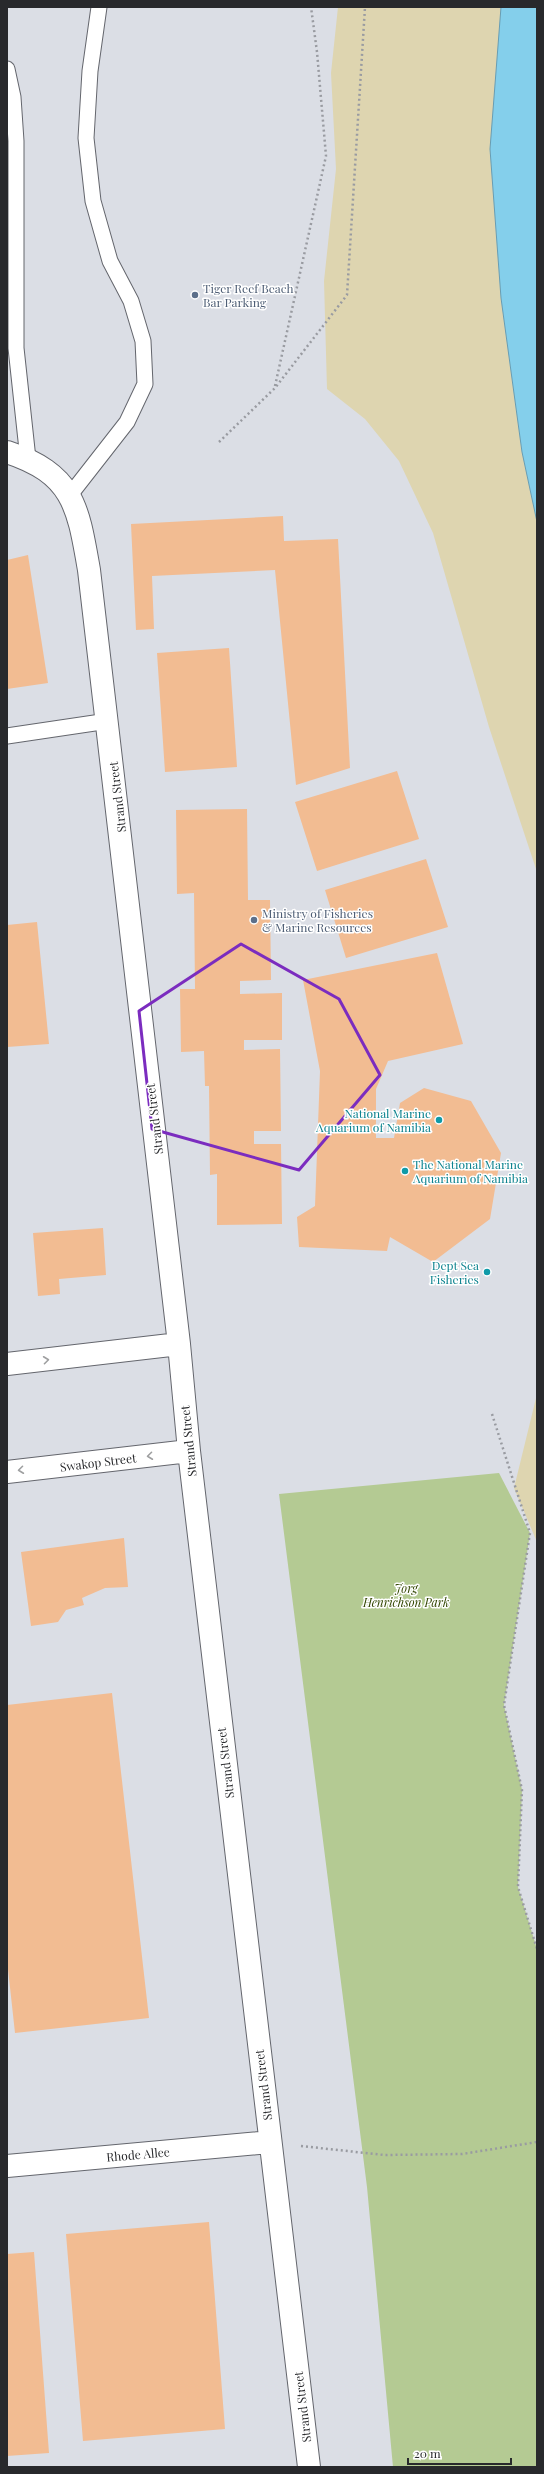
<svg xmlns="http://www.w3.org/2000/svg" width="544" height="2474" viewBox="0 0 544 2474" font-family="'Playfair Display',serif">
  <style>
    .green { fill: #b4ca93 }
    .sand { fill: #ded5b0 }
    .water { fill: #84cfeb; stroke: #689db2 }
    .building { fill: #f2bc92 }
    .lines { fill: none; stroke-linecap: round; stroke-linejoin: round }
    .service-casing { stroke: #64666d; stroke-width: 17 }
    .minor-casing { stroke: #64666d; stroke-width: 24 }
    .path { stroke: #999ba1; stroke-width: 2.5; stroke-dasharray: 2 3; stroke-linecap: butt }
    .service { stroke: #fff; stroke-width: 15 }
    .minor { stroke: #fff; stroke-width: 22 }
    .oneway { stroke: #9e9fa0 }
    .marked { fill: none; stroke: #7b2cbf; stroke-width: 3; stroke-linejoin: round }
    .service-dot { fill: #5c6f8a; stroke: #fff; stroke-width: 1.5 }
    .culture-dot { fill: #0f9aa8; stroke: #fff; stroke-width: 1.5 }
    .labels { text-anchor: middle; dominant-baseline: central; stroke-width: 3; stroke-linejoin: round; paint-order: stroke }
    .service-label { font-size: 12px; fill: #4e5e75; stroke: #fff; text-anchor: start }
    .street-label { font-size: 12px; fill: #28292c; stroke: #fff }
    .culture-label { font-size: 12px; fill: #0d838f; stroke: #fff; text-anchor: end }
    .park-label { font-size: 12px; font-style: italic; fill: #324601; stroke: #fff }
  </style>
  <rect width="100%" height="100%" fill="#dbdee5"/>
  <path class="green" d="M499,1473L530,1533L504,1705L522,1790L518,1887L537,1949V2467H393L367,2187L279,1494Z"/>
  <path class="sand" d="M338,7H501L490,149L501,298L522,452L537,522V872L489,727L433,533L399,461L365,419L327,389L324,281L336,169L331,73Z
    M537,1394V1542L514,1488Z"/>
  <path class="water" d="M501,7H537V522L522,452L501,298L490,149Z"/>
  <path class="building" d="M283,516L284,541L338,539L350,768L296,785L275,570L152,576L154,629L136,630L131,524Z
    M28,555L48,683L7,689V560Z
    M229,648L237,767L165,772L157,653Z
    M397,771L419,839L317,871L295,802Z
    M247,809L248,900H270L271,980L240,981V994L282,993V1040H244V1050L280,1049L281,1131H254V1144H281L282,1224L217,1225V1174L210,1175L209,1086H205L204,1051L181,1052L180,989H195L194,893L177,894L176,810Z
    M426,859L448,927L346,958L325,890Z
    M37,922L49,1044L7,1047V925Z
    M437,953L463,1044L388,1061L376,1089V1138H394L400,1103L424,1088L471,1101L501,1153L490,1219L433,1262L390,1237L387,1251L299,1247L297,1217L315,1206L320,1071L303,980Z
    M103,1228L106,1275L59,1279L60,1294L38,1296L33,1233Z
    M124,1538L128,1587L105,1588L82,1598L84,1605L66,1610L58,1622L31,1626L21,1552Z
    M112,1693L149,2018L15,2033L7,1960V1705Z
    M209,2222L225,2429L83,2441L66,2234Z
    M34,2252L49,2453L7,2456V2254Z"/>
  <g class="lines">
    <g class="service-casing">
      <path id="service" d="M7,69L13,97L16,141V348L28,459
        M70,495L127,422L145,384L143,341L131,301L110,261L93,201L86,138L90,71L99,7
        M7,736L108,721"/>
    </g>
    <g class="minor-casing">
      <path id="minor" d="M7,452C74,474 78,507 89,570L179,1344L189,1451L309,2467
        M7,1364L179,1344
        M7,1472L189,1451
        M7,2166L270,2142"/>
    </g>
    <path class="path" d="M275,386L326,156L317,52L311,7
      M219,442L275,388L347,295L365,7
      M492,1414L530,1533L504,1705L522,1790L518,1887L537,1949
      M301,2146L384,2155L462,2154L537,2142"/>
    <use href="#service" class="service"/>
    <use href="#minor" class="minor"/>
  </g>
  <defs><path id="oneway-chevron" d="M-2-3.5L2.5 0L-2 3.5" fill="none" stroke-width="1.6" stroke-linecap="round" stroke-linejoin="round"/></defs>
  <g class="oneway">
    <use href="#oneway-chevron" transform="translate(46 1360) rotate(-7)"/>
    <use href="#oneway-chevron" transform="translate(150 1456) rotate(173)"/>
    <use href="#oneway-chevron" transform="translate(21 1470) rotate(173)"/>
  </g>
  <path class="marked" d="M241,944L339,999L380,1075L299,1170L152,1129L139,1011Z"/>
  <g class="service-dot">
    <circle cx="195" cy="295" r="4"/>
    <circle cx="254" cy="920" r="4"/>
  </g>
  <g class="culture-dot">
    <circle cx="439" cy="1120" r="4"/>
    <circle cx="405" cy="1171" r="4"/>
    <circle cx="487" cy="1272" r="4"/>
  </g>
  <g class="labels">
    <g class="service-label">
      <text x="203" y="288">Tiger Reef Beach<tspan x="203" dy="14">Bar Parking</tspan></text>
      <text x="262" y="913">Ministry of Fisheries<tspan x="262" dy="14">&amp; Marine Resources</tspan></text>
    </g>
    <g class="street-label">
      <text transform="translate(117 797) rotate(-97)">Strand Street</text>
      <text transform="translate(154 1119) rotate(-97)">Strand Street</text>
      <text transform="translate(188 1441) rotate(-96)">Strand Street</text>
      <text transform="translate(98 1462) rotate(-7)">Swakop Street</text>
      <text transform="translate(225 1763) rotate(-97)">Strand Street</text>
      <text transform="translate(263 2085) rotate(-97)">Strand Street</text>
      <text transform="translate(138 2154) rotate(-5)">Rhode Allee</text>
      <text transform="translate(302 2407) rotate(-97)">Strand Street</text>
    </g>
    <g class="culture-label">
      <text x="431" y="1113">National Marine<tspan x="431" dy="14">Aquarium of Namibia</tspan></text>
      <text x="413" y="1164" text-anchor="start">The National Marine<tspan x="413" dy="14">Aquarium of Namibia</tspan></text>
      <text x="479" y="1265">Dept Sea<tspan x="479" dy="14">Fisheries</tspan></text>
    </g>
    <g class="park-label">
      <text x="406" y="1588">Jorg<tspan x="406" dy="14">Henrichson Park</tspan></text>
    </g>
  </g>
  <rect width="544" height="2474" fill="none" stroke="#28292c" stroke-width="16"/>
  <path d="M408 2458v6h103v-6" fill="none" stroke="#28292c" stroke-width="2"/>
  <text x="414" y="2458" font-size="12" fill="#28292c" stroke="#ffffff" stroke-width="3" paint-order="stroke">20 m</text>
</svg>
